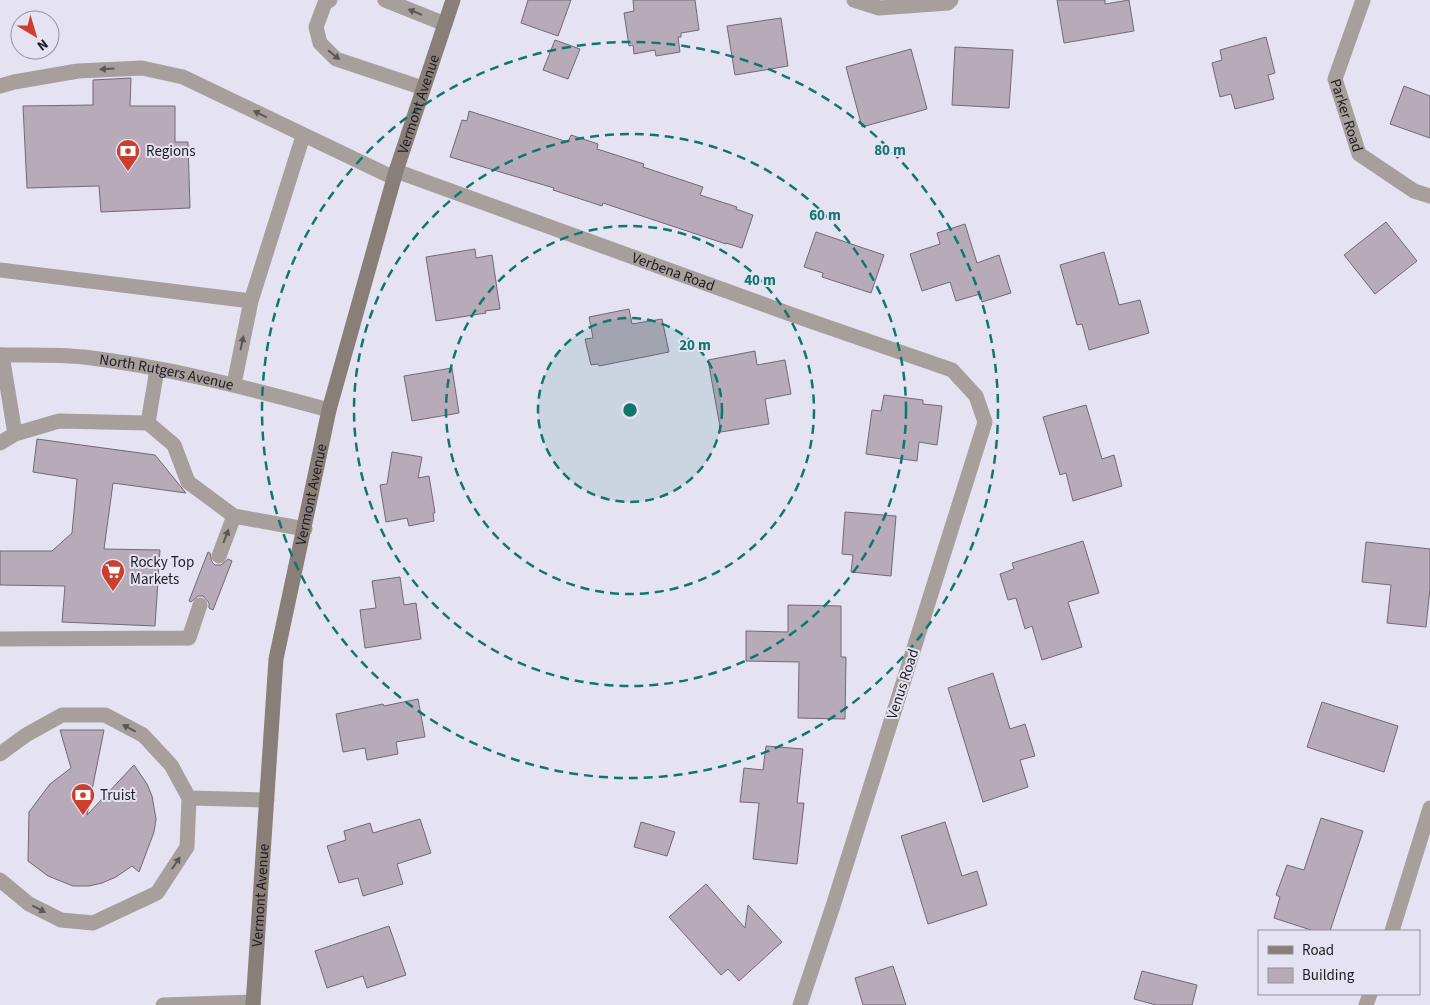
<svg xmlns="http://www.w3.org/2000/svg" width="1430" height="1005" viewBox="0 0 1430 1005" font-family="'Source Sans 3',sans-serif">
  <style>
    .building { fill: #b7abb9; stroke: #736875 }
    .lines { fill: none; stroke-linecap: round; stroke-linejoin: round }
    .lane { stroke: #a79f9b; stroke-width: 15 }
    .street { stroke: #a79f9b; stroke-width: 15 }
    .secondary { stroke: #897e78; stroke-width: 15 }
    .oneway { fill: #5b5658 }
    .ring { fill: none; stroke: #0f766e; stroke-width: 2.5; stroke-dasharray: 9 6 }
    .labels { text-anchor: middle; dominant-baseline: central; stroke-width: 4; stroke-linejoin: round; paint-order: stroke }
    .street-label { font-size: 15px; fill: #1d1b21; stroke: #e5e2f2 }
    .poi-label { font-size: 15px; fill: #1d1b21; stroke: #e5e2f2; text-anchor: start }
    .centre { fill: #0f766e; stroke: #e5e2f2; stroke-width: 2.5 }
    .ring-label { font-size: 15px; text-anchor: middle; font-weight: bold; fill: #0f766e; stroke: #e5e2f2; stroke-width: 4; stroke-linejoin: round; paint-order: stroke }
  </style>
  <rect width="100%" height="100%" fill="#e5e2f2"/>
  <path class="building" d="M528,0H571L558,36L521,23Z
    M633,0H695L699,30L681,33V37H678L680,52L656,56L655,50L634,54L633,45L629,46L624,13L634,11Z
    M1057,0H1105V4L1129,0L1134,31L1064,43Z
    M781,18L788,66L735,75L727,26Z
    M1266,37L1275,73L1268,75L1274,99L1235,109L1231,94L1220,97L1212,63L1222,60L1220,50Z
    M555,40L580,49L568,79L543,70Z
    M955,47L1013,50L1009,108L952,105Z
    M911,49L927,109L862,127L846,67Z
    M131,78L130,106H175V142H188L190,208L101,212L99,186L27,188L23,106L93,105V80Z
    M1404,86L1430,96V138L1390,124Z
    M469,111L568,142L571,135L598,144L597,149L644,164L643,167L703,187L700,195L737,207L736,209L753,215L742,248L726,243V244L603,203L602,206L553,190L554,188L450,157L462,120L467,121Z
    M1386,222L1417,261L1375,294L1344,255Z
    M965,224L977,263L999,255L1011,293L982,302L980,294L956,301L950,282L922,291L910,254L940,244L937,233Z
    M816,232L884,255L871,293L822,277L823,273L804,267Z
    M475,249L476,258L492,255L500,309L485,311L486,313L436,321L426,257Z
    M1104,252L1119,305L1140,300L1149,333L1089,350L1082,324L1077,325L1060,265Z
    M629,309L632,324L662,319L669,352L599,366L598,364L591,365L585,339L593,338L589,317Z
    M755,351L757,365L785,360L791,394L765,399L769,424L721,432L708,360Z
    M452,368L459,413L412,421L404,376Z
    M884,395L923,400V404L942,406L937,445L919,442L917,461L866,454L872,410L881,411Z
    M1086,405L1102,459L1114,455L1122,486L1073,501L1066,473L1060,475L1043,417Z
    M37,439L155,455L186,493L113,483L104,549L160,550L155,626L62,622L65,586L0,585V551H52L72,533L77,479L33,472Z
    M392,452L422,457L418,478L429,476L435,513H433L434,521L409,526L407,518L386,522L380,485L387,484Z
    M845,512L896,516L891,576L851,572L853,555L842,554Z
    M1083,541L1099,593L1068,602L1082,647L1042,660L1032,626L1025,629L1016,598L1008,600L1000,574L1014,569L1012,563Z
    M1366,542L1430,549V588L1426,627L1387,623L1391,585L1362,582Z
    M208,552L210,553L212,562L215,565H221L228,559L232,561L213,610L209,608V603L203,596H198L191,602L189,601Z
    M400,577L404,605L416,603L421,639L365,648L360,610L376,608L372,581Z
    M788,605L841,606V657H846L845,719L798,718L799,662L746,661V631L788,632Z
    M993,673L1010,729L1025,724L1035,756L1020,760L1028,787L983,802L948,688Z
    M418,699L425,737L396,742L398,754L367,760L365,748L343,752L336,714L383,704L384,706Z
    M1322,702L1398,726L1384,772L1307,747Z
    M60,730H104L87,815L134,765L147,784L152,796L156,819L154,832L139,872L132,866L116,877L102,883L89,886H73L48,876L28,861L29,812L50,784L71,768Z
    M766,746L803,749L797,803H804L797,864L753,859L759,803L740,802L744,768L763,770Z
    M1321,818L1363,831L1330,931H1314L1274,918L1280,897L1276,895L1287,865L1304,870Z
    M420,819L431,853L397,864L403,884L363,896L358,878L339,883L327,846L346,840L344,831L370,823L373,833Z
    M641,822L675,832L667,856L634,847Z
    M945,822L962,876L977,871L987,905L928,924L901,836Z
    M706,884L745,928L748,905L782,942L739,981L728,969L721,975L669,917Z
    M389,926L406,975L367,988L363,976L327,988L315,951Z
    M893,966L906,1005H863L855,978Z
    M1142,971L1197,985L1192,1005H1156L1134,999Z"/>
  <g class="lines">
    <path class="lane" d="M330,0L325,3L316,27L320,43L336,59L423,88
      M385,0L445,24
      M0,86L14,82L78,71L142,68L183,77L394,178
      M0,270L251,301
      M2,355L15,434
      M234,384L251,301L303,136
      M148,423L157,369
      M0,443L15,434L59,421L148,423L174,445L188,482L234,516L305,529
      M219,556L234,516
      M0,639L189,638L200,605
      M0,754L26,735L62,715H105L143,735L171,765L189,798L187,847L157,893L93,923L61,920L29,904L0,880
      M189,798L267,800
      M163,1005L253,1002"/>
    <g class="street">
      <path d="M854,0L879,8L948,3L951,0"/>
      <path id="s1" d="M1363,0L1335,79L1359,154L1414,191L1430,196"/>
      <path id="s2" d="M396,171L790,314L952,370L976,396L985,422L833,906L800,1005"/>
      <path id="s3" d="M0,355C28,355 56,354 84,357C167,367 248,388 329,410"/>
      <path d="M1392,931L1430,808"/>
      <path d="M1366,1005L1370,994"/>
    </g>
    <path class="secondary" id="s4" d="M253,1005L276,659L329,410L396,171L453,0"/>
  </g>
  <defs><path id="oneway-solid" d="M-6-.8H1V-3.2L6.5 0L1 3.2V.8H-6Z" transform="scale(1.25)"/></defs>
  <g class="oneway">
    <use href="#oneway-solid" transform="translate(415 12) rotate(-158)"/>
    <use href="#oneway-solid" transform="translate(334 55) rotate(38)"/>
    <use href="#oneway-solid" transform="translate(107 69) rotate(177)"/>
    <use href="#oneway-solid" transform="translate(260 114) rotate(-154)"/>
    <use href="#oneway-solid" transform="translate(242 343) rotate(-78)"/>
    <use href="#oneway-solid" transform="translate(226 536) rotate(-69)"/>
    <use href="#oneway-solid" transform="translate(129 728) rotate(-152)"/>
    <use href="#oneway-solid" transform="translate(176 863) rotate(-56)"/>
    <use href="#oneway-solid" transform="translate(39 909) rotate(27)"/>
  </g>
  <circle cx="630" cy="410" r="92" fill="#0f766e" fill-opacity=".12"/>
  <g class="ring">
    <circle cx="630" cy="410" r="92"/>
    <circle cx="630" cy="410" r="184"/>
    <circle cx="630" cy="410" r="276"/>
    <circle cx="630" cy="410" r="368"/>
  </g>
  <defs>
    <g id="bank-pin" transform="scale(1.25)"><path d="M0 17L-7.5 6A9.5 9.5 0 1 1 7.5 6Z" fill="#cc3f2e" stroke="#e5e2f2"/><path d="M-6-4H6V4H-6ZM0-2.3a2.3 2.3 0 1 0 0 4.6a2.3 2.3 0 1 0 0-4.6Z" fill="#fff"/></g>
    <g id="supermarket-pin" transform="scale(1.25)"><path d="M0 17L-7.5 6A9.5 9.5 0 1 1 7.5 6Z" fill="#cc3f2e" stroke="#e5e2f2"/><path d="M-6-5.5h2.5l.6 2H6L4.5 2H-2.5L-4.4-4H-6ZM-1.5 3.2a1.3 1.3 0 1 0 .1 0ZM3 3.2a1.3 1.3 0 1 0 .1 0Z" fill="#fff"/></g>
  </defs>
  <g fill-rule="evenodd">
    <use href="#bank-pin" x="128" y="151"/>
    <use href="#supermarket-pin" x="113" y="571"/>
    <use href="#bank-pin" x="83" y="795"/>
  </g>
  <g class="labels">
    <g class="street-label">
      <text stroke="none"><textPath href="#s4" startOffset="920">Vermont Avenue</textPath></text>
      <text stroke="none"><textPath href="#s1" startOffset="122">Parker Road</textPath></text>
      <text stroke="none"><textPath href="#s2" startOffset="295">Verbena Road</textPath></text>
      <text stroke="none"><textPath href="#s3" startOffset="168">North Rutgers Avenue</textPath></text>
      <text stroke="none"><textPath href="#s4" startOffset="515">Vermont Avenue</textPath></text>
      <text transform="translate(903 684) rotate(-72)">Venus Road</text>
      <text stroke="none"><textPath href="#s4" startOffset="110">Vermont Avenue</textPath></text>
    </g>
    <g class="poi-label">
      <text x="146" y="151">Regions</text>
      <text x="130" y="562">Rocky Top<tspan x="130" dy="17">Markets</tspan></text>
      <text x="100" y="795">Truist</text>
    </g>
  </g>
  <circle cx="630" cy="410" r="8" class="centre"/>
  <g class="ring-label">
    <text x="890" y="155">80 m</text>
    <text x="825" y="220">60 m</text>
    <text x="760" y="285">40 m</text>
    <text x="695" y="350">20 m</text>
  </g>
  <rect x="1258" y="930" width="162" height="65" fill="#e5e2f2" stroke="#95929e"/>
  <rect x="1268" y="946" width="25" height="8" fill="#897e78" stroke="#95929e"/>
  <text x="1302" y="955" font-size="15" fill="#1d1b21">Road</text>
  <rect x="1268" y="968" width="25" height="15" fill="#b7abb9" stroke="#95929e"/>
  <text x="1302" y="980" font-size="15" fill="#1d1b21">Building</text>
  <g transform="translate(35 35) rotate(142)"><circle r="24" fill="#e5e2f2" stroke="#95929e"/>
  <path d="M0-4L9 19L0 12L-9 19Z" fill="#cc3f2e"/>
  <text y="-8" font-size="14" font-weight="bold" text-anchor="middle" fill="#1d1b21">N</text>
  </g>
</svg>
